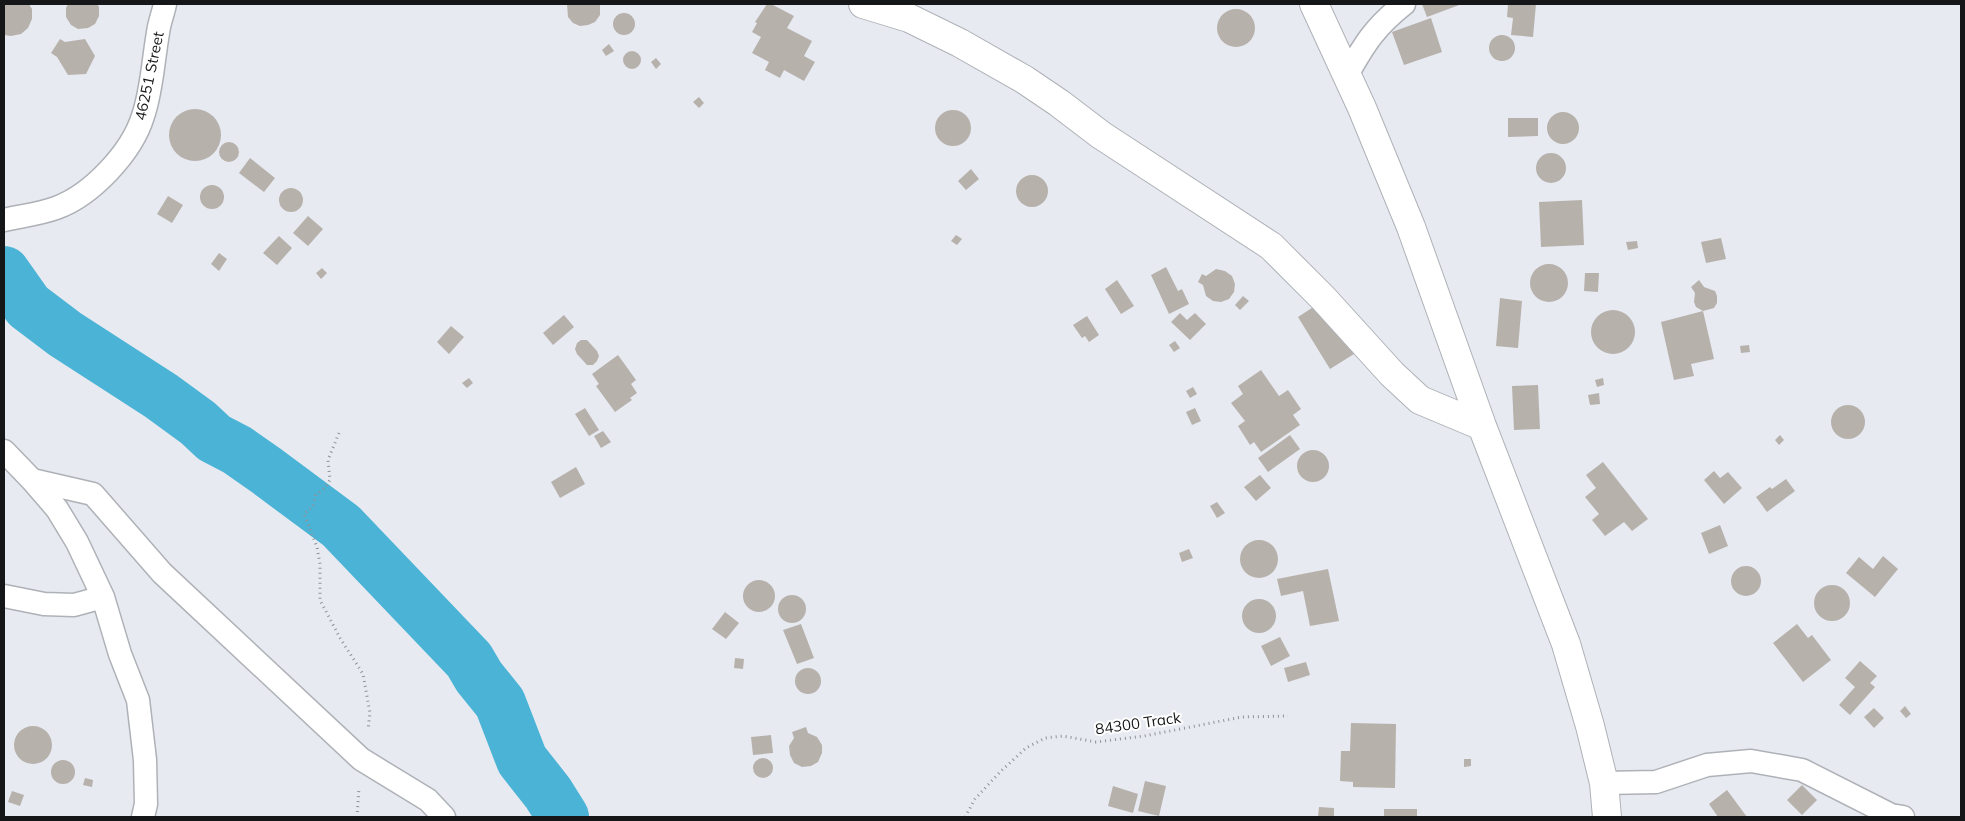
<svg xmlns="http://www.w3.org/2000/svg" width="1965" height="821" viewBox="0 0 1965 821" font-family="Mulish,sans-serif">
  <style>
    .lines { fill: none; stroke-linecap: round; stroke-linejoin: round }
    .river { stroke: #4bb3d5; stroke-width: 52 }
    .building { fill: #b7b1ac }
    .street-casing { stroke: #aeb2b7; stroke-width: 25 }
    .secondary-casing { stroke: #aeb2b7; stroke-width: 30 }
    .path { stroke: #909297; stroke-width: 3; stroke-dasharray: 1 4; stroke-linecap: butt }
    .street { stroke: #fff; stroke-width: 22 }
    .secondary { stroke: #fff; stroke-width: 28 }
    .labels { text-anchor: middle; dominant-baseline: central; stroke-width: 4; stroke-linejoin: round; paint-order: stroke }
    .street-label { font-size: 15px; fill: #151618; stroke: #fff }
  </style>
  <rect width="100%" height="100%" fill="#e7eaf1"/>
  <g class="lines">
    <path class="river" d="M4,272L28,306L65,334L161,396L198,423L214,438L237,450L267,471L341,526L469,660L479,677L500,703L522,760L548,793L563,817"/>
  </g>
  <path class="building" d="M4,4H29L32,9V19L28,28L21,34L11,36L4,35Z
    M68,4H97L99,7V16L95,24L88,28L78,29L71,25L66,17V8Z
    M567,4H600V15L595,22L588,25L580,26L573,23L568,17Z
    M767,4H771L794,16L787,28L812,41L804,56L815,62L804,81L784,70L780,78L765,70L769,62L752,53L761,37L752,32L757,23L755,22Z
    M1422,4H1462L1427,17Z
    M1508,4H1536L1533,37L1511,35L1513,18L1507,17Z
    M1217 28a19 19 0 1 1 38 0a19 19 0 1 1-38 0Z
    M613 24a11 11 0 1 1 22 0a11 11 0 1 1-22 0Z
    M1431,18L1442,52L1404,65L1392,32Z
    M1489 48a13 13 0 1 1 26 0a13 13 0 1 1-26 0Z
    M60,39L65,42L85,39L95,56L86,74L68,75L57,57L51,53Z
    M609,44L614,51L606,56L602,50Z
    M623 60a9 9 0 1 1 18 0a9 9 0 1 1-18 0Z
    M656,58L661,64L656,69L651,62Z
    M699,97L704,103L699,108L693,102Z
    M169 135a26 26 0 1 1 52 0a26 26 0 1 1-52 0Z
    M935 128a18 18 0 1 1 36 0a18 18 0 1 1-36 0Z
    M1547 128a16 16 0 1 1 32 0a16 16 0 1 1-32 0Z
    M1508,118H1538V136L1508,137Z
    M219 152a10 10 0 1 1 20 0a10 10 0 1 1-20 0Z
    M1536 168a15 15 0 1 1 30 0a15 15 0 1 1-30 0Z
    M250,158L275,178L264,192L239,173Z
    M971,169L979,179L966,190L958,181Z
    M1016 191a16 16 0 1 1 32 0a16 16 0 1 1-32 0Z
    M200 197a12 12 0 1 1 24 0a12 12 0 1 1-24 0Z
    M279 200a12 12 0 1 1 24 0a12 12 0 1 1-24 0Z
    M168,196L183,205L172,223L157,214Z
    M1582,200L1584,245L1541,247L1539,202Z
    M308,216L323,229L308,246L293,233Z
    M956,235L962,239L957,245L951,241Z
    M279,236L292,248L277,265L263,253Z
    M1721,238L1726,259L1706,263L1701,242Z
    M1637,241L1638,248L1628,250L1626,242Z
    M219,253L227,259L219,271L211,264Z
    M1530 283a19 19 0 1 1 38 0a19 19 0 1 1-38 0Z
    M1166,267L1178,291L1182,289L1189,304L1169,314L1151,275Z
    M322,268L327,273L321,279L316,273Z
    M1216,269L1225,271L1232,276L1235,284L1234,292L1229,299L1221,302L1213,301L1206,296L1203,285L1198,282L1202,274L1206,276Z
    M1585,273H1599L1598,292L1584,291Z
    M1117,280L1134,306L1121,314L1105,289Z
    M1699,280L1704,287L1715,291L1717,296V303L1714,308L1703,311L1714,359L1691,364L1694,376L1674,380L1661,322L1703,311L1696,307L1694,302L1695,293L1691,287Z
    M1243,296L1249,301L1240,310L1235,305Z
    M1500,298L1522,301L1518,348L1496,346Z
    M1321,302L1354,354L1330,369L1298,317Z
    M1591 332a22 22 0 1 1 44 0a22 22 0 1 1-44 0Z
    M1180,313L1187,320L1195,313L1206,324L1190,340L1171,322Z
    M564,315L574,327L553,345L543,333Z
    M1087,316L1099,335L1089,342L1085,336L1082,338L1073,325Z
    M451,326L464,337L449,354L437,342Z
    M581,340H587L597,351L599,356L597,361L593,365H587L577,354L575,349L577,343Z
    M1175,341L1180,348L1174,352L1169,345Z
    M1749,345L1750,352L1741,353L1740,346Z
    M618,355L636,380L631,384L637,393L630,398L632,400L615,412L596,386L599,384L592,374Z
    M1261,370L1279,396L1288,390L1301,409L1293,415L1300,425L1261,452L1254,442L1250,445L1238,426L1245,421L1231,403L1243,394L1238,386Z
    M469,378L473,383L467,388L462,383Z
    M1603,378L1604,385L1597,387L1595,380Z
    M1538,385L1540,429L1514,430L1512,386Z
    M1193,387L1197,394L1190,398L1186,391Z
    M1599,393L1600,404L1590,405L1588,395Z
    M1831 422a17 17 0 1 1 34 0a17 17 0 1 1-34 0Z
    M585,408L599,430L589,436L575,414Z
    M1195,408L1201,421L1192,425L1186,412Z
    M603,431L611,442L601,448L594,436Z
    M1290,435L1300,449L1268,472L1258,458Z
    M1780,435L1784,440L1779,445L1775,440Z
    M1297 466a16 16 0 1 1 32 0a16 16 0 1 1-32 0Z
    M1603,462L1648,519L1632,531L1624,522L1605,536L1592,520L1599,514L1585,497L1596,488L1586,475Z
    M576,467L585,484L560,498L551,482Z
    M1714,471L1720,478L1728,472L1742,488L1724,504L1704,480Z
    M1260,475L1271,488L1256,501L1244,487Z
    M1786,479L1795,491L1767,512L1756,497L1770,487L1772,489Z
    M1217,502L1225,513L1217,518L1210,506Z
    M1720,525L1728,546L1709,554L1701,533Z
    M1240 559a19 19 0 1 1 38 0a19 19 0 1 1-38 0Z
    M1189,549L1193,558L1182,562L1179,553Z
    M1883,556L1898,569L1875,597L1846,573L1859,557L1873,569Z
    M1731 581a15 15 0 1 1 30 0a15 15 0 1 1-30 0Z
    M1328,569L1339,621L1310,626L1303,591L1281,596L1277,579Z
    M743 596a16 16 0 1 1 32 0a16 16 0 1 1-32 0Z
    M1814 603a18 18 0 1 1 36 0a18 18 0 1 1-36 0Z
    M778 609a14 14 0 1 1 28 0a14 14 0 1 1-28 0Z
    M1242 616a17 17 0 1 1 34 0a17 17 0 1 1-34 0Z
    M725,612L739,623L726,639L712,629Z
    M801,624L814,658L797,664L783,630Z
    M1797,624L1808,638L1812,635L1831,660L1803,682L1773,643Z
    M1280,637L1290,656L1271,666L1261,646Z
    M735,658L744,659L743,669L734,668Z
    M1860,661L1877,676L1870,683L1875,687L1850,715L1839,705L1855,687L1845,678Z
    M1306,662L1310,675L1288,682L1284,668Z
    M795 681a13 13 0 1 1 26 0a13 13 0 1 1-26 0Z
    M1905,706L1911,714L1906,718L1900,711Z
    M1874,708L1884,718L1874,728L1864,717Z
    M1351,723L1396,724L1395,788L1353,787V782L1340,781L1341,751H1350Z
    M14 745a19 19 0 1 1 38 0a19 19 0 1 1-38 0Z
    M806,727L808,733L817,737L822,745V753L818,762L811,766L802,767L794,763L790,755L789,746L794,738L792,732Z
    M771,735L773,753L753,755L751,737Z
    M753 768a10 10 0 1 1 20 0a10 10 0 1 1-20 0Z
    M1464,759H1471V766L1464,767Z
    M51 772a12 12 0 1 1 24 0a12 12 0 1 1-24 0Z
    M85,778L93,780L92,787L83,785Z
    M1145,781L1166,786L1159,816L1138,811Z
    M1802,785L1817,800L1802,815L1787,800Z
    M1113,786L1138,794L1133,813L1108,806Z
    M1727,790L1747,817H1718L1709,804Z
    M12,791L24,795L20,806L8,802Z
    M1319,807L1334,808V817H1318Z
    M1384,809H1417V817H1384Z"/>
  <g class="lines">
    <g class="street-casing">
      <path id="street" d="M1347,75C1365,43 1375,27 1404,4
        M4,220C21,216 40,214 56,208C92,195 132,152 143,116C152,90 153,61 158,33C159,23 163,14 165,4
        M4,451L32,480L57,509L77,542L103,597L120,654L138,700L145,760L146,804L143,817
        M32,480L93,494L162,573L361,759L428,800L444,817
        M4,596L44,604L74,605L103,597
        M1604,783L1656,782L1707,765L1751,761L1802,770L1891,815L1903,817"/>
    </g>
    <g class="secondary-casing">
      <path id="secondary" d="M863,4L909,18L960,43L1025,80L1059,103L1101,135L1271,246L1323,298L1392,374L1420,400L1482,426
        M1314,4L1362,108L1411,227L1482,426L1566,644L1590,726L1604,783L1607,817"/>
    </g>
    <path class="path" d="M339,433L328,460L330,480L325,488L316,495L313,506L304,514L317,547L320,564V600L340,638L363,674L370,713L368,730
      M357,817L359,788
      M965,817L975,799L1000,772L1026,748L1045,738L1063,736L1096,742L1144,736L1242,717L1288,716"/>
    <use href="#street" class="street"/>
    <use href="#secondary" class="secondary"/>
  </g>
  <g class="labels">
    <g class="street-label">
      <text transform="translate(149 76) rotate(-78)">46251 Street</text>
      <text transform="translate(1138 723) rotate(-8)">84300 Track</text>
    </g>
  </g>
  <rect width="1965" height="821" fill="none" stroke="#151618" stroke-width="10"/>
</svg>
